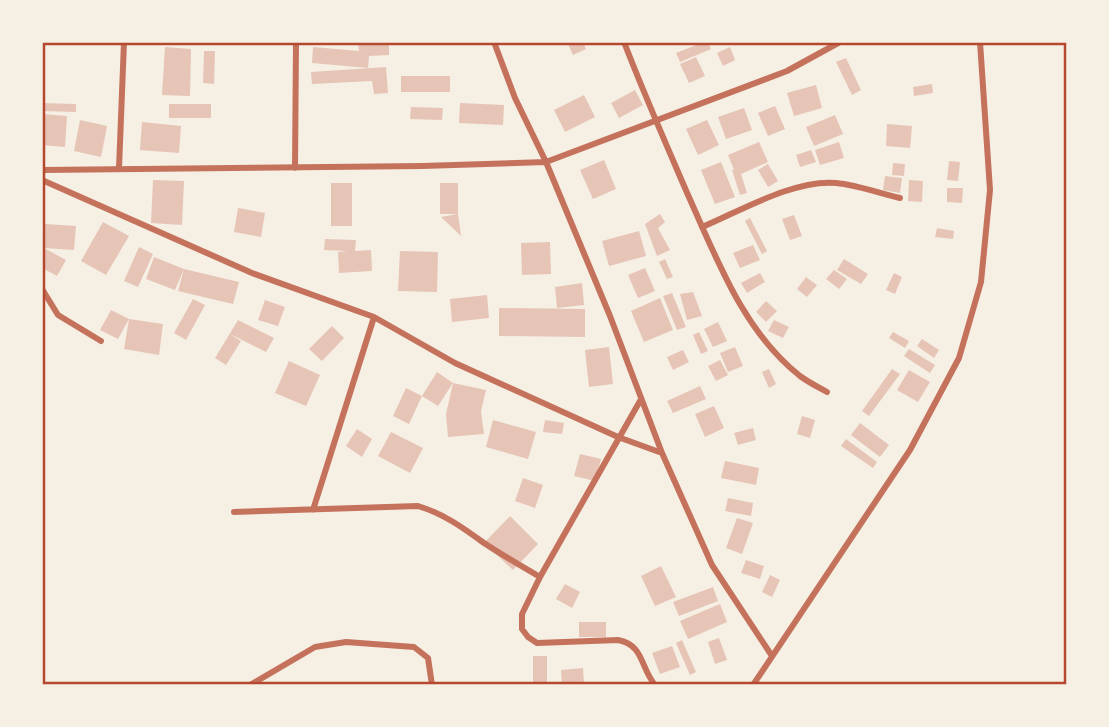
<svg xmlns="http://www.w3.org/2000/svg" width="1109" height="727" viewBox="0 0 1109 727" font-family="'Libre Baskerville',serif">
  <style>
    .building { fill: #e6c5b7 }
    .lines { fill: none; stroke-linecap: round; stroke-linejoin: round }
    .minor { stroke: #c5725c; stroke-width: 6 }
    .neatline { fill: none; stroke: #b5482f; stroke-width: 2.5 }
  </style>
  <rect width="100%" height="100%" fill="#f6efe4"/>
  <path class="building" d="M358,42H389V55L369,56L368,68L312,63L313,47L359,51Z
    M567,42H583L586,49L573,55Z
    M704,42H708L711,49L680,62L676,53Z
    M165,47L191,49L190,96L162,95Z
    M730,47L735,60L723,66L717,53Z
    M204,51H215L214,84L203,83Z
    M696,57L705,76L689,83L680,64Z
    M846,58L861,90L852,95L836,62Z
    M386,67L388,93L374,94L372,81L312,84L311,72Z
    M401,76H450V92H401Z
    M932,84L933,93L914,96L913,87Z
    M816,85L822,108L794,116L787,93Z
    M635,90L643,105L619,118L611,103Z
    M584,95L595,117L565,132L554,110Z
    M42,103L76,104V112L42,111Z
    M460,103L504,105L503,125L459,123Z
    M169,104H211V118H169Z
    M775,106L785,129L768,136L758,113Z
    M411,107L443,108L442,120L410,119Z
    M744,108L752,130L726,139L718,117Z
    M42,114L67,116L65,147L42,145Z
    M835,115L843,134L814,146L806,127Z
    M80,120L107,126L101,157L74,151Z
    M707,120L719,145L698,155L686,129Z
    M142,122L181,126L179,153L140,150Z
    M887,124L912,126L910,148L886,146Z
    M759,142L768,162L741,174L747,193L740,195L732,170H734L728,155Z
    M839,142L844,158L820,165L815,150Z
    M811,150L816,162L800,167L796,155Z
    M604,160L616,189L593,199L580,170Z
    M949,161L960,162L958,181L947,180Z
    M721,162L735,197L715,204L701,170Z
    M893,163L905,164L904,176L892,175Z
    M768,164L778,181L768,187L758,170Z
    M885,176L902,178L900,193L883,190Z
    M153,180L184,181L182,225L151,223Z
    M909,180L923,181L922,202L908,201Z
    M331,183H352V226H331Z
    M440,183H458V214H440Z
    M947,188H963L962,203L947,202Z
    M238,208L265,213L261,237L234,232Z
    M458,214L461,236L441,217Z
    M660,214L665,222L658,228L670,250L657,256L645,224Z
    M794,215L802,236L790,240L782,219Z
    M750,218L767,251L762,254L745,221Z
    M103,222L129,236L106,275L81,261Z
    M45,224L76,226L74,250L44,248L66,260L57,276L42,268Z
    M937,228L954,231L953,239L935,237Z
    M639,231L646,256L609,266L602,241Z
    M325,239L356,240L355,251L371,250L372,271L339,273L338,252L347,251L324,250Z
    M550,242L551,274L522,275L521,243Z
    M753,245L760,260L740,268L733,253Z
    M139,247L153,254L138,287L124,281Z
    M400,251L438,252L437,292L398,291Z
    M154,257L184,269L175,290L146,279Z
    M665,259L673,277L667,279L659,262Z
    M844,259L868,274L861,284L837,270Z
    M645,268L655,291L638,298L628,275Z
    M184,269L239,282L233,304L178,291Z
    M834,270L847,279L839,289L826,279Z
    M760,273L765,282L747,293L741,283Z
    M894,273L902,277L895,294L886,290Z
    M806,277L817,285L807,297L797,289Z
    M582,283L584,305L557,308L555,287Z
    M693,292L702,316L687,320L680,294Z
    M672,293L686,327L677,330L663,296Z
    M487,295L489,318L452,322L450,299Z
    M660,298L673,330L644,342L631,311Z
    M193,299L205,305L186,340L174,333Z
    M265,300L285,307L278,326L258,320Z
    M766,301L777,311L766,322L756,312Z
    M499,308L585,309V337L499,336Z
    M111,310L129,319L118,339L100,330Z
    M129,319L163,324L159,355L124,349Z
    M238,320L274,338L266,352L230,334L241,341L226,365L215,358Z
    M774,320L789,327L783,338L768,331Z
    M718,322L727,341L713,347L704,329Z
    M332,326L344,338L322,361L309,349Z
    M699,332L708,351L701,354L693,335Z
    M893,332L909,341L905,348L889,338Z
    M922,339L939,350L934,358L917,346Z
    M609,347L613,384L589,387L585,350Z
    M735,347L743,366L728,372L720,353Z
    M909,349L935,365L930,373L904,356Z
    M683,350L689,362L673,370L667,357Z
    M720,360L728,375L716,381L708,366Z
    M289,361L320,375L306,406L275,393Z
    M769,369L776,384L769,388L762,372Z
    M892,369L900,374L869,416L862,411Z
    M909,370L930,382L918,402L897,390Z
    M437,372L453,383L486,390L481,411L484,434L448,437L446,414L453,383L438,406L422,396Z
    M700,386L706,399L673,413L667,401Z
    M406,388L422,396L409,424L393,416Z
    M714,406L724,428L705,437L695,414Z
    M802,416L815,420L810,438L797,434Z
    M493,420L536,432L528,459L486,447Z
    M545,420L564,423L562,434L543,432Z
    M860,423L889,445L880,457L851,435Z
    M753,428L756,440L738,445L734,433Z
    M357,429L372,439L362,457L346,446Z
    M391,432L423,448L410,473L378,456Z
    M846,439L877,462L873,468L841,446Z
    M580,454L601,459L595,481L574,476Z
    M725,461L759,468L756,485L721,478Z
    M523,478L543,485L535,508L515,501Z
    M728,498L753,503L751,516L725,511Z
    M510,516L538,544L513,570L484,543Z
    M737,518L753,523L742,554L726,548Z
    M746,560L764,566L760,579L741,573Z
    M661,566L676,597L655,606L641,576Z
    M770,575L780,580L772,597L762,592Z
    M565,584L580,592L572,608L556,599Z
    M713,587L718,601L679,616L673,602Z
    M720,604L727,622L688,639L680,621Z
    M579,622H606V637H579Z
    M719,638L727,660L715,664L708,642Z
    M682,640L696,672L690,675L676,643Z
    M672,646L680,667L660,674L652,653Z
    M533,656H547V685H533Z
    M583,668L584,685H562L561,670Z"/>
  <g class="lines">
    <path class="minor" d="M494,42L515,98L546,162L610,316L662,453L712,565L772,656
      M624,42C644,94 666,144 688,195C717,259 743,331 800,376C808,382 818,387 827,392
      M119,168L124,42
      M295,168L296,42
      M42,170L422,166L546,162L787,71L840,42
      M42,180L252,273L374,317L455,363L618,437L662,453
      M702,227C740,211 795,179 836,183C857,185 879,193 900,198
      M42,289L58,315L101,341
      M640,401L540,577L522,614V629L528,637L537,643L618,640C644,645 640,667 655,685
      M313,510L374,317
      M234,512L418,506C444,514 462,527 484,543C502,555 521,566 540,577
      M250,685L315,647L346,642L414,647L428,658L432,685
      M753,685L910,450L959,358L981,282L990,190L980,42"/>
  </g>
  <rect width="1109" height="727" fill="none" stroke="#f6efe4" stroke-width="88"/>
  <rect x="44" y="44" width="1021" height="639" class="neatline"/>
</svg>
